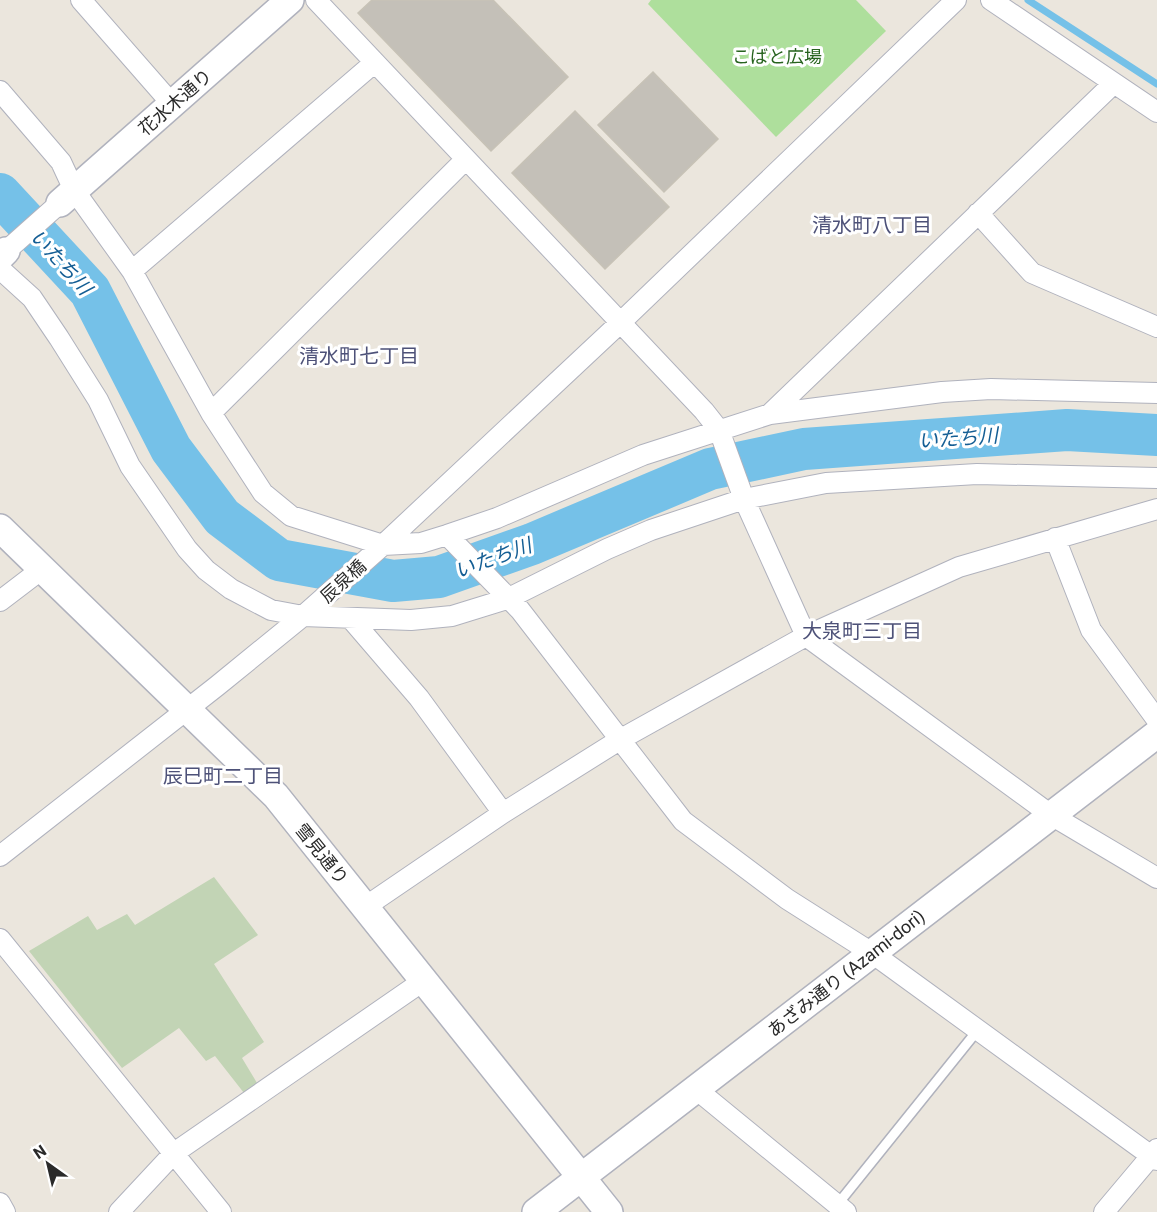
<svg xmlns="http://www.w3.org/2000/svg" width="1157" height="1212" viewBox="0 0 1157 1212" font-family="Roboto,'Noto Sans JP',sans-serif">
  <style>
    .green { fill: #aedf9c }
    .cemetery { fill: #c2d4b5 }
    .lines { fill: none; stroke-linecap: round; stroke-linejoin: round }
    .stream { stroke: #75c1e8; stroke-width: 7 }
    .river { stroke: #75c1e8; stroke-width: 42 }
    .building { fill: #c4c0b8; stroke: #c7c2b6; stroke-width: 1.5 }
    .lane-casing { stroke: #b0b2bd; stroke-width: 12 }
    .street-casing { stroke: #b0b2bd; stroke-width: 22 }
    .secondary-casing { stroke: #b0b2bd; stroke-width: 30 }
    .lane { stroke: #fff; stroke-width: 9 }
    .street { stroke: #fff; stroke-width: 20 }
    .secondary { stroke: #fff; stroke-width: 27 }
    .labels { text-anchor: middle; dominant-baseline: central; stroke-width: 6; stroke-linejoin: round; paint-order: stroke }
    .park-label { font-size: 18px; fill: #27631e; stroke: #fff }
    .street-label { font-size: 18px; fill: #2a2a2a; stroke: #fff }
    .neighbourhood-label { font-size: 20px; fill: #4d5178; stroke: #fff }
    .water-label { font-size: 20px; font-style: italic; fill: #145e94; stroke: #fff }
  </style>
  <rect width="100%" height="100%" fill="#ebe6dd"/>
  <path class="green" d="M651,0H856L886,31L776,137L648,4Z"/>
  <path class="cemetery" d="M214,877L258,935L214,964L264,1042L242,1058L257,1083L244,1093L215,1056L206,1061L179,1028L122,1068L29,951L88,916L97,930L127,914L135,925Z"/>
  <g class="lines">
    <path class="stream" d="M1028,0L1157,84"/>
    <path class="river" d="M0,194L90,291L171,449L222,517L279,560L393,581L439,577L532,544L710,469L804,449L1067,430L1157,435"/>
  </g>
  <path class="building" d="M372,0H493L568,77L491,151L358,13Z
    M653,72L718,139L664,192L598,125Z
    M575,111L669,207L605,269L512,173Z"/>
  <g class="lines">
    <g class="lane-casing">
      <path id="lane" d="M837,1205L977,1031"/>
    </g>
    <g class="street-casing">
      <path id="street" d="M81,0L172,104
        M316,0L704,411L719,430L744,499L806,636L1051,815L1157,878
        M991,0L1157,112
        M0,91L61,162L74,190L132,271L211,413L263,493L291,516L383,545L421,543L447,535L497,518L643,455L770,414L942,392L991,389L1157,393
        M978,213L1032,273L1157,327
        M6,251L60,203
        M0,269L32,298L59,338L98,400L130,466L187,549L206,570L231,589L271,610L303,616L411,620L452,616L507,599L607,549L651,530L744,499L826,483L977,474L1157,478
        M132,271L374,63
        M211,413L465,160
        M770,414L1114,83
        M447,535L520,610L683,821L787,899L872,953L1157,1160
        M1055,538L1091,630L1157,720
        M0,601L42,569
        M352,620L419,698L503,813
        M0,856L217,686L303,616L383,545L620,323L956,0
        M365,907L503,813L621,739L806,636L959,567L1157,509
        M0,939L221,1212
        M696,1089L846,1212
        M0,1203L5,1212
        M119,1212L174,1153L423,981
        M1104,1212L1157,1149"/>
    </g>
    <g class="secondary-casing">
      <path id="secondary" d="M60,203L290,0
        M0,257L6,251
        M0,528L276,796L609,1212
        M536,1212L1157,734"/>
    </g>
    <use href="#lane" class="lane"/>
    <use href="#street" class="street"/>
    <use href="#secondary" class="secondary"/>
  </g>
  <g class="labels">
    <g class="park-label">
      <text x="777" y="56">こばと広場</text>
    </g>
    <g class="street-label">
      <text transform="translate(175 102) rotate(-41)">花水木通り</text>
      <text transform="translate(343 581) rotate(-42)">辰泉橋</text>
      <text transform="translate(322 854) rotate(51)">雪見通り</text>
      <text transform="translate(846 973) rotate(-38)">あざみ通り (Azami-dori)</text>
    </g>
    <g class="neighbourhood-label">
      <text x="872" y="225">清水町八丁目</text>
      <text x="359" y="356">清水町七丁目</text>
      <text x="862" y="631">大泉町三丁目</text>
      <text x="223" y="776">辰巳町二丁目</text>
    </g>
    <g class="water-label">
      <text transform="translate(61 262) rotate(48)">いたち川</text>
      <text transform="translate(958 438) rotate(-4)">いたち川</text>
      <text transform="translate(493 558) rotate(-20)">いたち川</text>
    </g>
  </g>
  <g transform="translate(48 1164) rotate(326)" stroke="#ffffff" stroke-width="4.5" paint-order="stroke">
  <path d="M0-4.5L10 22L0 15L-10 22Z" fill="#2a2a2a"/>
  <text y="-9" font-size="16" font-weight="bold" text-anchor="middle" fill="#2a2a2a">N</text>
  </g>
</svg>
